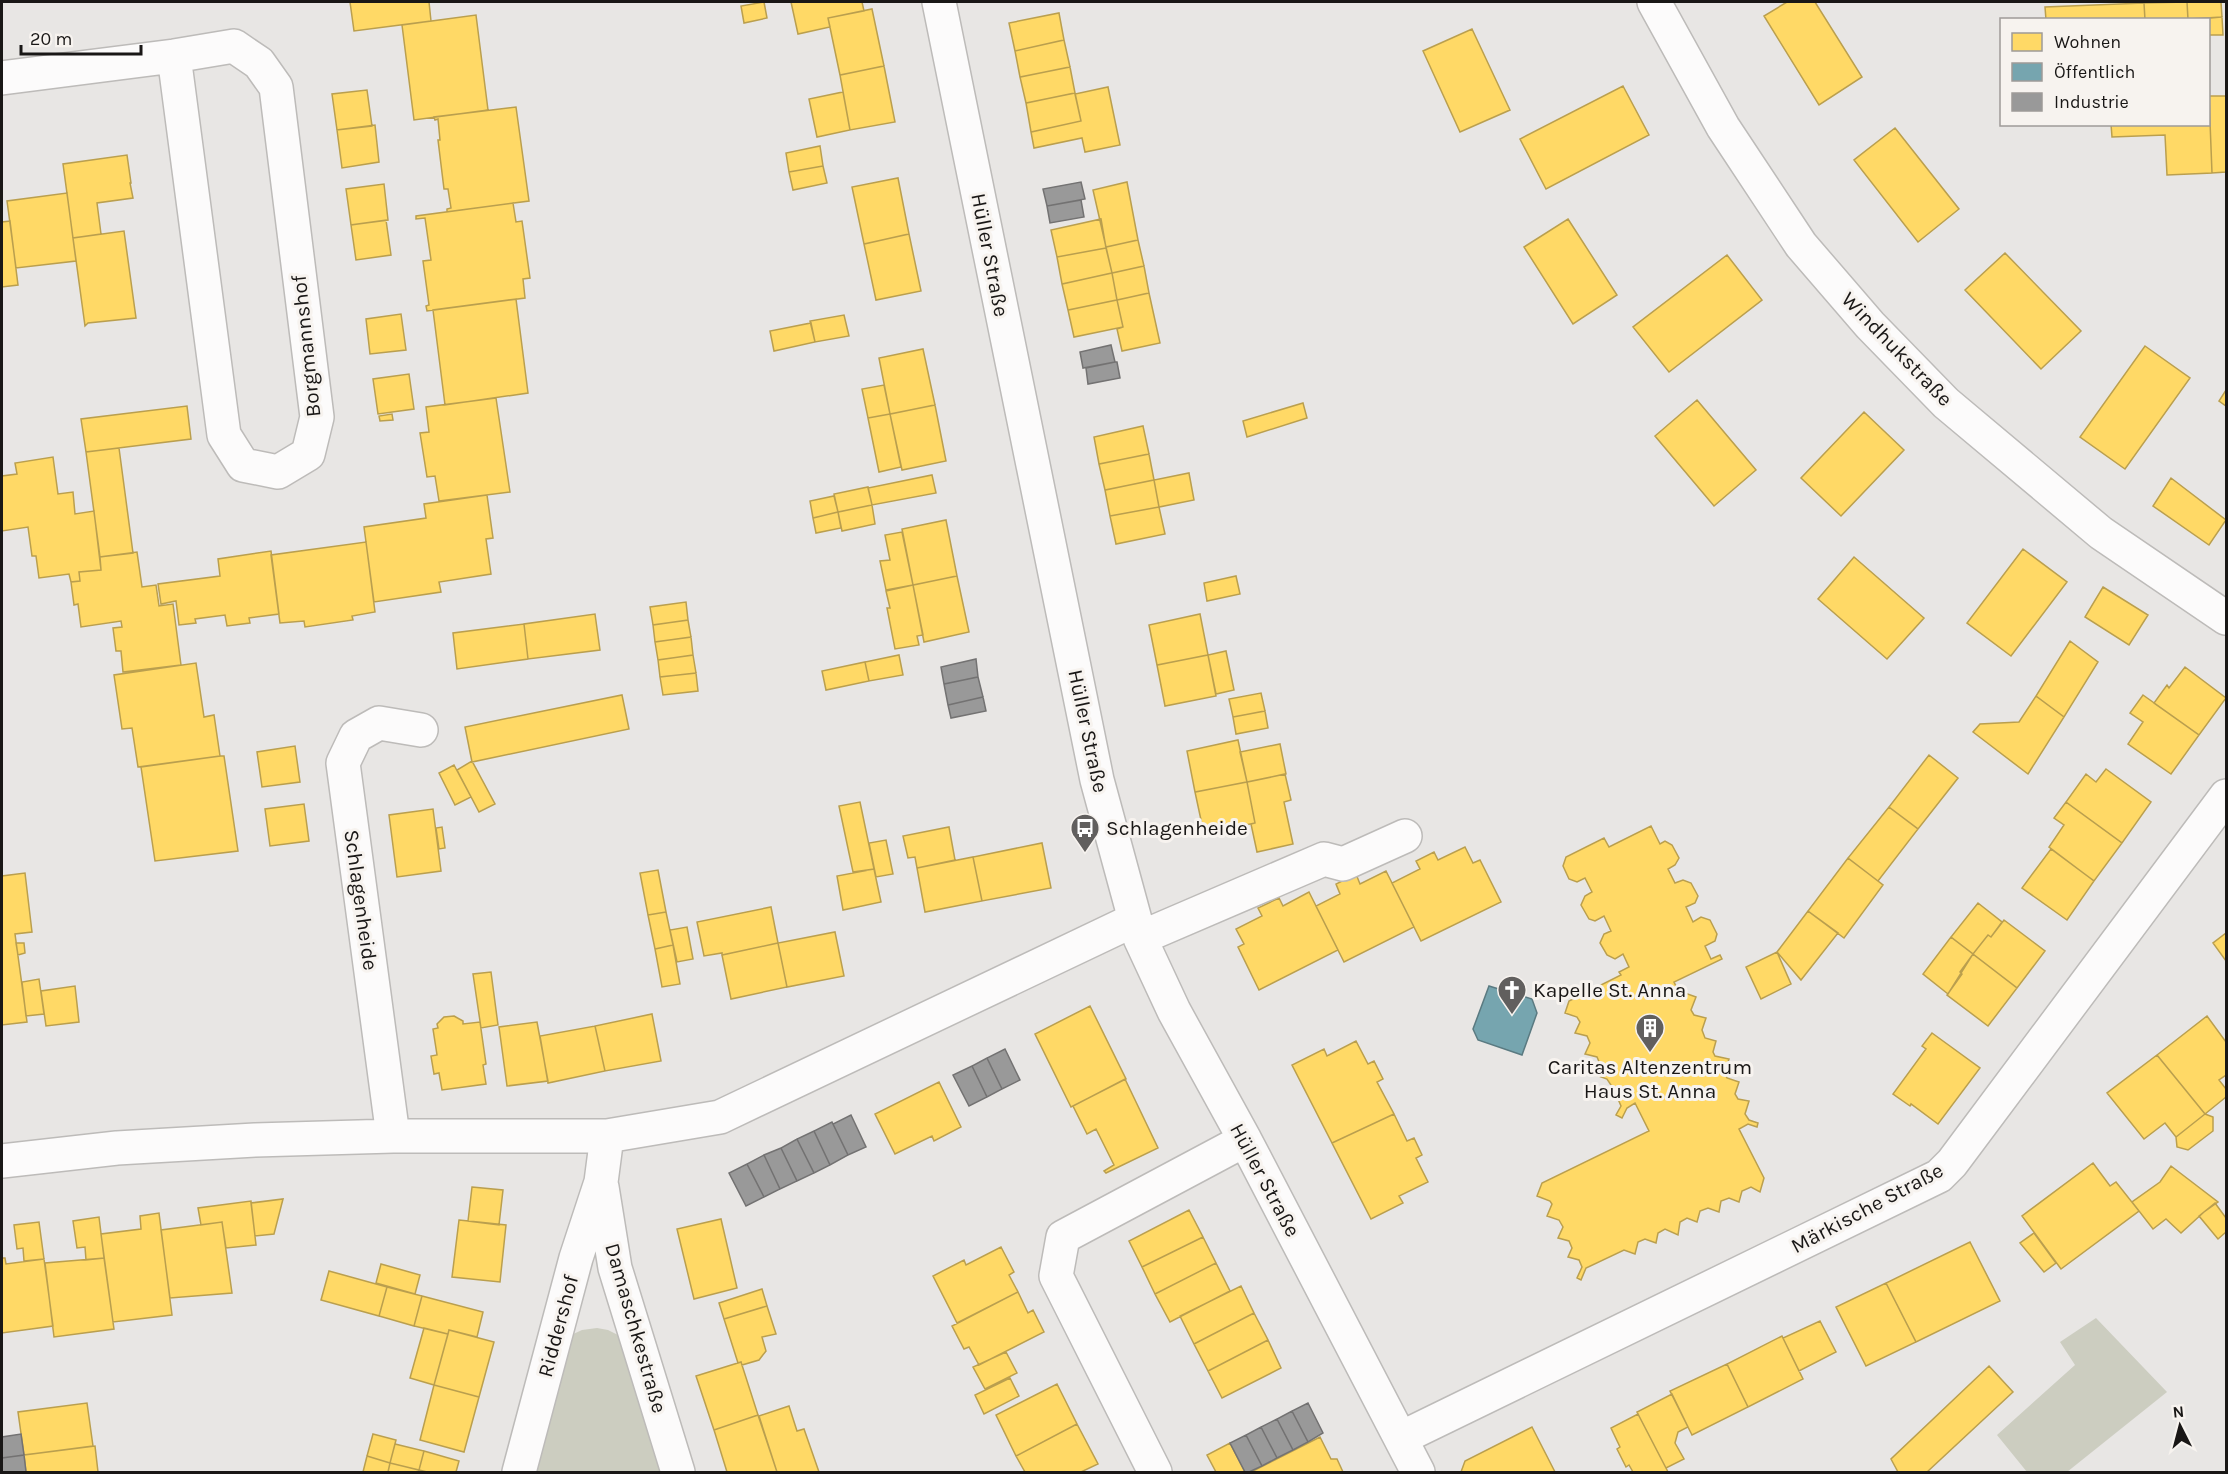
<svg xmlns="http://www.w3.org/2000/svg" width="2228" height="1474" viewBox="0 0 2228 1474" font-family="Karla,sans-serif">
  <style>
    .green { fill: #cccdc0 }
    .homes { fill: #ffd966; stroke: #ba9f4e; stroke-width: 1.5 }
    .public { fill: #76a5af; stroke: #5a7a81; stroke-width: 1.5 }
    .industry { fill: #999; stroke: #737272; stroke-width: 1.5 }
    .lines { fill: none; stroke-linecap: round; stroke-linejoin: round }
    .minor-casing { stroke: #bdbbb9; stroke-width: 36 }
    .minor { stroke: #fcfbfb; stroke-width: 33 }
    .labels { text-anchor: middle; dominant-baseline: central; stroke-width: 6; stroke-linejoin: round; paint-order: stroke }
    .street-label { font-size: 21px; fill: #191716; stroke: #f7f3ef }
    .poi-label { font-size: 21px; fill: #191716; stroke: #f7f3ef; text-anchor: start }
  </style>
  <rect width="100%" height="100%" fill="#e8e6e4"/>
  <path class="green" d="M2096,1318L2167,1392L2067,1472H2027L1997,1435L2075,1365L2060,1342Z
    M597,1328L608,1330L622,1337L666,1472H533L569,1336L582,1330Z"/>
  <path class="homes" d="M350,2H429L431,21L354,31Z
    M764,2L767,18L744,23L741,6Z
    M791,2H862L864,11L828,18L830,27L798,34Z
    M1787,2H1815L1862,77L1819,105L1764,16Z
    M2187,2H2221L2222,17L2188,19Z
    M2187,2L2188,20H2145L2144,3Z
    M2144,3L2145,20H2046L2045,7Z
    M872,9L884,66L840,75L828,18Z
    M1059,13L1064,40L1015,51L1009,23Z
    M476,15L488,110L414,120L402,25Z
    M2222,17L2223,35H2208V20H2188Z
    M1472,29L1510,110L1460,132L1423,51Z
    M1064,40L1070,67L1020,77L1015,51Z
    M884,66L895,122L850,130L840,75Z
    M1070,67L1075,93L1026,103L1020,77Z
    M1623,86L1649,135L1546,189L1520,139Z
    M1108,87L1120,145L1085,152L1082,138L1034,148L1031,132L1081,121L1075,94Z
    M367,90L372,126L337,130L332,94Z
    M843,92L850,130L817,137L809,99Z
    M1075,93L1081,121L1031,132L1026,103Z
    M2209,96L2212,173L2167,175L2165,135L2112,137L2111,124H2208Z
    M2209,96H2226V172L2212,173Z
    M516,107L529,201L447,212V209L451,208L448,189H444L438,140H440L438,119L435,120L434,117Z
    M375,125L379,162L342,168L337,130Z
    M1895,128L1959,209L1918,242L1854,160Z
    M820,146L823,166L789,172L786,153Z
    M127,155L131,183H130L133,198L97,203L101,234L73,238L63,164Z
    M823,166L827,183L793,190L789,172Z
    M898,178L909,234L864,244L852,187Z
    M1127,182L1138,240L1106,247L1093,190Z
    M384,184L388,220L351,225L346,189Z
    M67,193L76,261L16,268L7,201Z
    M513,203L516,222L522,221L530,278L523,279L525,298L427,311L426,306L429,305L423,261L431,260L425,218L416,219V216Z
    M1101,219L1106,248L1057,257L1051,230Z
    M1568,219L1617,295L1573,324L1524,247Z
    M386,220L391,255L356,260L351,225Z
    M10,221L18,285L2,287V222Z
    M124,231L136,318L88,323L85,326L73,238Z
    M909,234L921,291L876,300L864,244Z
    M1138,240L1144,266L1112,273L1106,247Z
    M1106,248L1112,273L1062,284L1057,257Z
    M2005,253L2081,331L2041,369L1965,290Z
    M1727,255L1762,300L1669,372L1633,327Z
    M1144,266L1149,293L1117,300L1112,273Z
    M1112,273L1117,300L1068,310L1062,284Z
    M1149,293L1160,343L1122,351L1117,329L1123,327L1117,300Z
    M516,299L528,393L445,405L433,310Z
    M1117,300L1123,327L1074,337L1068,310Z
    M401,314L406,350L370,354L366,319Z
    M844,315L849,336L815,342L810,321Z
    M811,323L815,342L774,351L770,331Z
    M2145,346L2190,378L2125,469L2080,437Z
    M923,349L935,405L890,414L879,358Z
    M409,374L414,409L378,414L373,379Z
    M884,385L890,414L868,418L862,389Z
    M2226,390V406L2219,401Z
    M496,398L510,492L439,501L435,476L427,477L420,433L429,432L426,407Z
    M1697,400L1756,470L1714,506L1655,436Z
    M1303,403L1307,418L1247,437L1243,421Z
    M935,405L946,461L902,470L890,414Z
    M187,406L191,439L86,452L81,419Z
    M1864,412L1904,450L1841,516L1801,478Z
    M392,414L393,420L380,421L379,416Z
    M890,414L901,467L879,472L868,418Z
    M1143,426L1149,454L1099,464L1094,437Z
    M119,448L133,553L100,557L86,452Z
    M1149,454L1154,480L1105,490L1099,464Z
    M53,457L58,494L73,492L75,514L94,511L101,570L79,572L80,581L71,582L69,574L39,578L36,556H32L28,527L2,531V476L17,474L15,463Z
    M1189,473L1194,500L1159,507L1154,480Z
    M932,475L936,493L872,505L868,488Z
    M2171,478L2226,520L2209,545L2153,506Z
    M1154,480L1159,507L1110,516L1105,490Z
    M868,487L872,505L838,512L834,494Z
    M487,495L493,538L486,539L491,574L439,582L441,592L374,602L364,527L426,518L424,504Z
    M834,496L838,512L813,518L810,501Z
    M872,505L875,524L842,531L838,512Z
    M1159,507L1165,534L1116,544L1110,516Z
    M838,512L841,528L816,533L813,518Z
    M946,520L957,576L913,585L902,529Z
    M902,532L913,585L886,590L880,561L890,560L885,535Z
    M366,542L375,612L352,616L353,620L305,627L304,621L280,623L271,555Z
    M2023,549L2067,582L2011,656L1967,623Z
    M271,551L279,614L249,618L250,623L227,626L225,615L195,619L196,623L179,625L176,601L161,604L158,584L220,576L218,559Z
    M137,552L142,587L156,585L159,606L173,604L181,665L123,672L121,651H116L113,628L122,627L121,621L81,627L78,604L74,605L71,582L80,581L79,572L101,570L100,557Z
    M1854,557L1924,618L1887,659L1818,599Z
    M957,576L969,632L924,642L913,585Z
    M1236,576L1240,594L1207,601L1204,583Z
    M913,585L923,635L917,636L919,645L895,649L887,608H890L886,591Z
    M2103,587L2148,615L2129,645L2085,617Z
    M686,602L688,620L653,625L650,607Z
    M595,614L600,650L528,659L524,624Z
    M1200,614L1208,655L1157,665L1149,625Z
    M688,620L691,637L655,642L653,625Z
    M524,624L528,659L457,669L453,633Z
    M691,637L693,655L658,660L655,642Z
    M2070,641L2098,662L2064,717L2036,696Z
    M1226,651L1234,690L1216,694L1208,655Z
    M693,655L696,673L660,677L658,660Z
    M899,655L903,675L869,681L865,662Z
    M1208,655L1216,696L1165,706L1157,665Z
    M865,662L869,681L826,690L822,671Z
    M196,663L204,717L214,715L220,756L138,767L132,728L122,729L114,675Z
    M2185,667L2226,698L2199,735L2154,703L2167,685L2169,688Z
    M696,673L698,691L663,695L660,677Z
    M1261,693L1265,711L1233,717L1229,699Z
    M622,695L629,729L472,762L465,727Z
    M2143,695L2199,735L2171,774L2128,744L2143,722L2130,713Z
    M2036,696L2064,717L2028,774L1973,732L1980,724L2019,722Z
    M1265,711L1268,728L1236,734L1233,717Z
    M1238,740L1247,782L1195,792L1187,751Z
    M1280,744L1286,774L1247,782L1240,752Z
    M295,746L300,782L262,787L257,752Z
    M1929,755L1958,778L1918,829L1889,807Z
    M220,756H224L238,851L155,861L141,767Z
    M472,761L495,804L479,812L457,770Z
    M454,765L471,797L455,805L439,773Z
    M2106,769L2151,802L2122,843L2066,802L2086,774L2096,782Z
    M1285,774L1291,800L1284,802L1293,844L1257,852L1251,824L1255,823L1247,782Z
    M1247,782L1255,823L1204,834L1195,792Z
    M860,802L874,869L853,872L839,806Z
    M2066,802L2122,843L2094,881L2049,847L2064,825L2054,818Z
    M304,804L309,841L270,846L265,809Z
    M1889,807L1918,829L1878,881L1848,858Z
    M433,809L441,871L397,877L389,815Z
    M1651,826L1660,844L1665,841L1672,845L1679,858L1675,865L1668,869L1675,883L1683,880L1691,883L1698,896L1695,903L1686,907L1693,922L1701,917L1710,920L1717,934L1715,941L1705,946L1711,959L1720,955L1722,959L1674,982L1681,996L1685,993L1696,997L1691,1010L1694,1015L1706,1018L1702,1030L1705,1038L1716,1041L1713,1052L1715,1056L1729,1059L1724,1073L1727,1078L1739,1082L1735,1094L1738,1099L1749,1101L1745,1114L1749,1120L1758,1123L1757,1127L1748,1124L1739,1129L1764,1178L1760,1192L1751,1187L1742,1191L1739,1202L1729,1198L1721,1201L1719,1212L1708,1208L1700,1211L1697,1222L1687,1218L1680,1222L1678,1235L1665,1229L1658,1233L1656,1243L1645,1239L1638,1242L1635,1254L1624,1250L1586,1268L1581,1280L1577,1278L1582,1267L1579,1260L1568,1257L1572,1248L1569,1241L1558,1238L1563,1227L1559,1220L1547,1216L1552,1204L1550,1201L1537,1196L1542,1183L1649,1131L1635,1103L1627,1108L1622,1118L1616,1115L1621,1106L1618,1099L1606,1095L1611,1085L1607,1079L1596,1075L1600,1064L1597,1057L1585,1054L1590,1043L1587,1036L1575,1033L1580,1022L1577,1017L1565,1013L1569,1001L1621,975L1619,972L1629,967L1623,954L1615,959L1607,955L1600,943L1604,934L1611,931L1604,916L1595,921L1589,919L1581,905L1585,896L1592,892L1585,878L1577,882L1569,879L1563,866L1566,857L1604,838L1609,847Z
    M442,827L445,848L439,849L436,828Z
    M949,827L955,860L917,868L915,857L908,858L903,836Z
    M886,840L893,874L876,877L869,843Z
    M1042,843L1051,888L982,901L973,857Z
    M1465,847L1473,863L1480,860L1501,902L1421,941L1392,883L1420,869L1416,861L1434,852L1438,860Z
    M2051,849L2094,881L2067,920L2022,888Z
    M973,857L982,901L925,912L917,868Z
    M1848,858L1883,885L1844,938L1808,911Z
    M874,869L881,902L843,910L837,876Z
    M658,870L666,912L648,915L640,873Z
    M1386,871L1414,927L1344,962L1316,906L1340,894L1336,884L1356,874L1360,884Z
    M25,873L32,932L15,934L27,1022L2,1025V876Z
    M1309,892L1338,950L1259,990L1238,947L1244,944L1236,929L1262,916L1258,908L1279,898L1283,906Z
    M1978,903L2002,922L1991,937L1988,935L1973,954L1951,937Z
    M771,907L778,943L722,955V953L704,956L697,922Z
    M1808,911L1838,933L1801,980L1777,952Z
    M666,912L673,945L655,949L648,915Z
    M2004,920L2045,951L2017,988L1973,954L1988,935L1991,937Z
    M687,927L693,959L677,962L670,930Z
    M835,932L844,976L787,987L778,943Z
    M2226,933V961L2213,943Z
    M1951,937L1973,954L1948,994L1923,974Z
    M16,943H24L25,953L18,955Z
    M778,943L787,987L731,999L722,955Z
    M673,945L680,984L662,987L655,949Z
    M1777,952L1791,984L1761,999L1746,967Z
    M1973,954L2017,988L1988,1026L1947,995L1962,974L1960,972Z
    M491,972L498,1025L481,1028L473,974Z
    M39,979L44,1014L26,1016L22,982Z
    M75,986L79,1022L46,1026L41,991Z
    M1090,1006L1126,1079L1071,1107L1035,1034Z
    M652,1014L661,1061L605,1071L595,1026Z
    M454,1016L463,1021V1024L480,1022L486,1064L483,1065L486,1084L442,1090L439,1073L434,1074L431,1056L437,1055L433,1029L438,1028L437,1024L444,1017Z
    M2207,1016L2226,1042V1075L2219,1080L2226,1089V1097L2205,1114L2157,1055Z
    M537,1022L548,1081L507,1086L499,1027Z
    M595,1026L605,1071L548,1083L540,1036Z
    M1932,1033L1980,1068L1938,1124L1911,1104L1910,1106L1893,1094L1926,1049L1922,1046Z
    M1356,1041L1368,1064L1374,1061L1383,1079L1377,1082L1394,1114L1332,1143L1292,1065L1324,1049L1327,1056Z
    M2157,1055L2205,1114L2176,1137L2165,1123L2144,1139L2107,1093Z
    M1125,1079L1158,1148L1106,1173L1104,1171L1114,1165L1096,1129L1087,1134L1073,1106Z
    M939,1082L961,1127L934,1141L932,1136L895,1154L875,1114Z
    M1394,1114L1407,1141L1414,1138L1422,1155L1416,1158L1428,1182L1399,1196L1403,1203L1371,1219L1332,1143Z
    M2205,1114L2213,1117V1131L2188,1150L2177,1147L2176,1137Z
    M2093,1163L2110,1186L2116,1182L2139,1211L2061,1269L2022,1216Z
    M2171,1166L2218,1202L2204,1212L2181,1233L2166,1219L2153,1229L2132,1202L2160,1182Z
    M472,1187L503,1190L499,1225L468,1221Z
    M283,1199L274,1234L255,1236L251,1203Z
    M251,1201L256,1245L226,1248L222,1222L201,1225L198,1208Z
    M2215,1203L2226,1218V1232L2218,1239L2199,1216Z
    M1189,1210L1203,1237L1142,1267L1129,1241Z
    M159,1213L172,1315L113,1322L101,1234L141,1229L140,1216Z
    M99,1217L104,1258L86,1260L85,1247L77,1248L73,1221Z
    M721,1219L737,1288L694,1299L677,1229Z
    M459,1220L506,1225L500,1282L452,1277Z
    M39,1222L44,1259L24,1261L23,1248L17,1249L14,1225Z
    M222,1222L232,1293L170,1298L161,1230Z
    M2034,1233L2056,1263L2044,1272L2020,1243Z
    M1203,1237L1216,1263L1155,1294L1142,1267Z
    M1970,1242L2000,1301L1916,1342L1886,1283Z
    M1001,1247L1014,1272L1009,1275L1018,1292L957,1323L933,1276L964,1260L966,1265Z
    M2,1258H5L6,1264L44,1259L53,1326L2,1333Z
    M104,1258L114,1329L54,1337L45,1263Z
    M1216,1263L1230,1291L1170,1322L1155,1294Z
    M381,1264L420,1275L415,1294L376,1283Z
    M329,1271L387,1287L379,1316L321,1300Z
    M1886,1283L1916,1342L1866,1366L1836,1307Z
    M1241,1286L1254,1313L1194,1344L1180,1316Z
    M387,1287L422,1296L414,1326L379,1316Z
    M762,1289L767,1306L724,1319L719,1303Z
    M1018,1292L1028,1313L1033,1310L1044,1332L979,1365L969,1347L964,1349L952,1326Z
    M422,1296L483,1312L477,1337L449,1330L448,1334L414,1326Z
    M767,1306L776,1334L762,1337L766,1351L759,1360L742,1365L741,1362L738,1363L724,1319Z
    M1254,1313L1268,1340L1208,1371L1194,1344Z
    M1820,1321L1836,1352L1799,1371L1783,1338Z
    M424,1328L448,1334L434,1385L410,1378Z
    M449,1330L494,1342L479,1397L434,1385Z
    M1782,1336L1803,1379L1748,1407L1727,1364Z
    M1268,1340L1281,1368L1222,1398L1208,1371Z
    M1006,1352L1017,1373L985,1389L973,1367Z
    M741,1362L758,1415L714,1430L696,1376Z
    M1727,1364L1748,1407L1692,1435L1670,1391Z
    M1989,1366L2013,1392L1927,1472H1898L1891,1459Z
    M1010,1378L1019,1396L984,1414L975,1395Z
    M1057,1384L1077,1424L1016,1456L996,1415Z
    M434,1385L479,1397L464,1452L420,1440Z
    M1672,1394L1688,1427L1678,1432L1675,1443L1684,1459L1666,1468L1637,1412Z
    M87,1403L93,1446L24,1455L18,1412Z
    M789,1406L797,1431L804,1429L819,1472H777L759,1416Z
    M1638,1414L1666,1468L1668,1472H1633L1629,1465L1626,1467L1617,1449L1620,1447L1611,1428Z
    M758,1415L777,1472H727L714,1430Z
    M1077,1424L1098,1464L1081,1472H1025L1016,1456Z
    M1532,1427L1555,1472H1461L1465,1461Z
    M373,1434L396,1440L390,1463L367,1456Z
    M1320,1437L1331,1459H1337L1343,1472H1251Z
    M1230,1443L1245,1472H1216L1207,1455Z
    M395,1444L424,1451L419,1470L390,1463Z
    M95,1446L98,1472H26L24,1455Z
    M424,1451L459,1461L456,1472H427L419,1470Z
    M367,1456L390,1463L388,1472H363Z
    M390,1463L419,1470L418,1472H388Z"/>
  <path class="public" d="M1489,986L1532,999L1537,1013L1522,1055L1478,1040L1473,1029Z"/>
  <path class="industry" d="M1081,182L1085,199L1047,206L1043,189Z
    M1081,200L1084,217L1050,223L1047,206Z
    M1111,345L1115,362L1083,368L1080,352Z
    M1115,362H1117L1120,378L1088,384L1086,368Z
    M976,659L978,677L944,684L941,667Z
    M978,677L983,697L948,705L944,684Z
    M983,697L986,711L951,718L948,705Z
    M1005,1049L1020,1080L1002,1089L987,1058Z
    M987,1058L1002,1089L987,1097L972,1066Z
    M972,1066L987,1097L969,1106L953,1075Z
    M851,1115L866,1147L848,1155L833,1124Z
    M832,1122L848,1155L830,1165L814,1131Z
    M814,1131L830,1165L814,1173L797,1139Z
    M797,1139L814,1173L797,1181L781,1148Z
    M781,1148L797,1181L780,1189L764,1155Z
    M764,1155L780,1189L764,1197L747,1164Z
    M747,1164L764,1197L746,1206L729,1173Z
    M1308,1403L1323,1433L1308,1442L1292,1411Z
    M1292,1411L1308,1442L1293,1450L1277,1419Z
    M1277,1419L1293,1450L1277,1458L1261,1427Z
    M1261,1427L1277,1458L1262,1466L1246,1435Z
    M21,1434L24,1455L2,1458V1437Z
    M1246,1435L1262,1466L1249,1472H1245L1230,1443Z
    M24,1455L26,1472H2V1458Z"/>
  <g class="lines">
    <g class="minor-casing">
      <path id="minor" d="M939,2L1097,780L1140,938L1174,1011L1245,1140L1418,1472
        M1654,2L1723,127L1801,245L1870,325L1946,403L2101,533L2226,618
        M2,78L174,56L234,46L259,63L276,87L317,417L308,454L278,472L243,465L224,435L174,56
        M1140,938L1324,859L1343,864L1405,836
        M393,1136L343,763L356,736L379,723L421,730
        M2,1161L117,1148L255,1140L393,1136H607L720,1117L1134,920
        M602,1187L615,1268L678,1472
        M1401,1438L1939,1176L1952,1163L2226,796
        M519,1472L576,1258L601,1182L607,1136
        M1155,1472L1056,1276L1063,1237L1245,1140"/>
    </g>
    <use href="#minor" class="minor"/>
  </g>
  <defs>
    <g id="bus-pin" transform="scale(1.5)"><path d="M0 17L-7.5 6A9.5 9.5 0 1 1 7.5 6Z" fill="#615f5e" stroke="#f7f3ef"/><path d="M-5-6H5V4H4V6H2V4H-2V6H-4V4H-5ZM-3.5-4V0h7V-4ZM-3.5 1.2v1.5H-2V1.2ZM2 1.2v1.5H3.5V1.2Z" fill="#fff"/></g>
    <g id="church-pin" transform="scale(1.5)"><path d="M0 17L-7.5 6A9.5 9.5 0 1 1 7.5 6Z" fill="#615f5e" stroke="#f7f3ef"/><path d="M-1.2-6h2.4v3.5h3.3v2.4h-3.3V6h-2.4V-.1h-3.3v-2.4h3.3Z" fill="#fff"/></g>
    <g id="building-pin" transform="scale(1.5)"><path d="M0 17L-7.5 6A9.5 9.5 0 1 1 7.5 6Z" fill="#615f5e" stroke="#f7f3ef"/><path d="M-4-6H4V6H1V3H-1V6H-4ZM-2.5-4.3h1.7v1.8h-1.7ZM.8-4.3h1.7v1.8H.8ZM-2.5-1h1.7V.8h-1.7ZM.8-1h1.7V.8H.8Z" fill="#fff"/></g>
  </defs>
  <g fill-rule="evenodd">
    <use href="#bus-pin" x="1085" y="828"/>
    <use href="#church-pin" x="1512" y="990"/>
    <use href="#building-pin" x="1650" y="1028"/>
  </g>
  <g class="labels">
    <g class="street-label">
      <text transform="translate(990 255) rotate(79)">Hüller Straße</text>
      <text transform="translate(306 346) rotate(-96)">Borgmannshof</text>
      <text transform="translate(1897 349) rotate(46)">Windhukstraße</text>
      <text transform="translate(1088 731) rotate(78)">Hüller Straße</text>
      <text transform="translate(361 900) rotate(82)">Schlagenheide</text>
      <text transform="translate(1265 1180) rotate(62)">Hüller Straße</text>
      <text transform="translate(1867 1208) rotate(-28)">Märkische Straße</text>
      <text transform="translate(558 1326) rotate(-75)">Riddershof</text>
      <text transform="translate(636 1328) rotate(74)">Damaschkestraße</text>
    </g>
    <g class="poi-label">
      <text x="1106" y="828">Schlagenheide</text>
      <text x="1533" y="990">Kapelle St. Anna</text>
      <text x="1650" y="1067" text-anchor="middle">Caritas Altenzentrum<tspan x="1650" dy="24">Haus St. Anna</tspan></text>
    </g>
  </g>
  <rect width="2228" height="1474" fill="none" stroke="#191716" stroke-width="6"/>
  <rect x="2000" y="18" width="210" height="108" fill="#f7f3ef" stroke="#9e9b98" stroke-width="1.5"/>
  <rect x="2012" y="33" width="30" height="18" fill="#ffd966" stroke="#9e9b98" stroke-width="1.5"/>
  <text x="2054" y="48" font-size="18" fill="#191716">Wohnen</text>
  <rect x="2012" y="63" width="30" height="18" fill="#76a5af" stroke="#9e9b98" stroke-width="1.5"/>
  <text x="2054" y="78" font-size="18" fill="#191716">Öffentlich</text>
  <rect x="2012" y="93" width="30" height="18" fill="#999999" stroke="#9e9b98" stroke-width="1.5"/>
  <text x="2054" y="108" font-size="18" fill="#191716">Industrie</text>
  <g transform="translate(2180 1426) rotate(354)" stroke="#f7f3ef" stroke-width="4.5" paint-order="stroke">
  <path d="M0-4.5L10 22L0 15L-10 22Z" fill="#191716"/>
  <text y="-9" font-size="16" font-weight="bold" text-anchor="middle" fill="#191716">N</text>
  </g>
  <path d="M21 45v9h120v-9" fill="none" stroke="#191716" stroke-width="3"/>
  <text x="30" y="45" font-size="18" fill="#191716" stroke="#f7f3ef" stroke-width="4.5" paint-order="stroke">20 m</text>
</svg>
